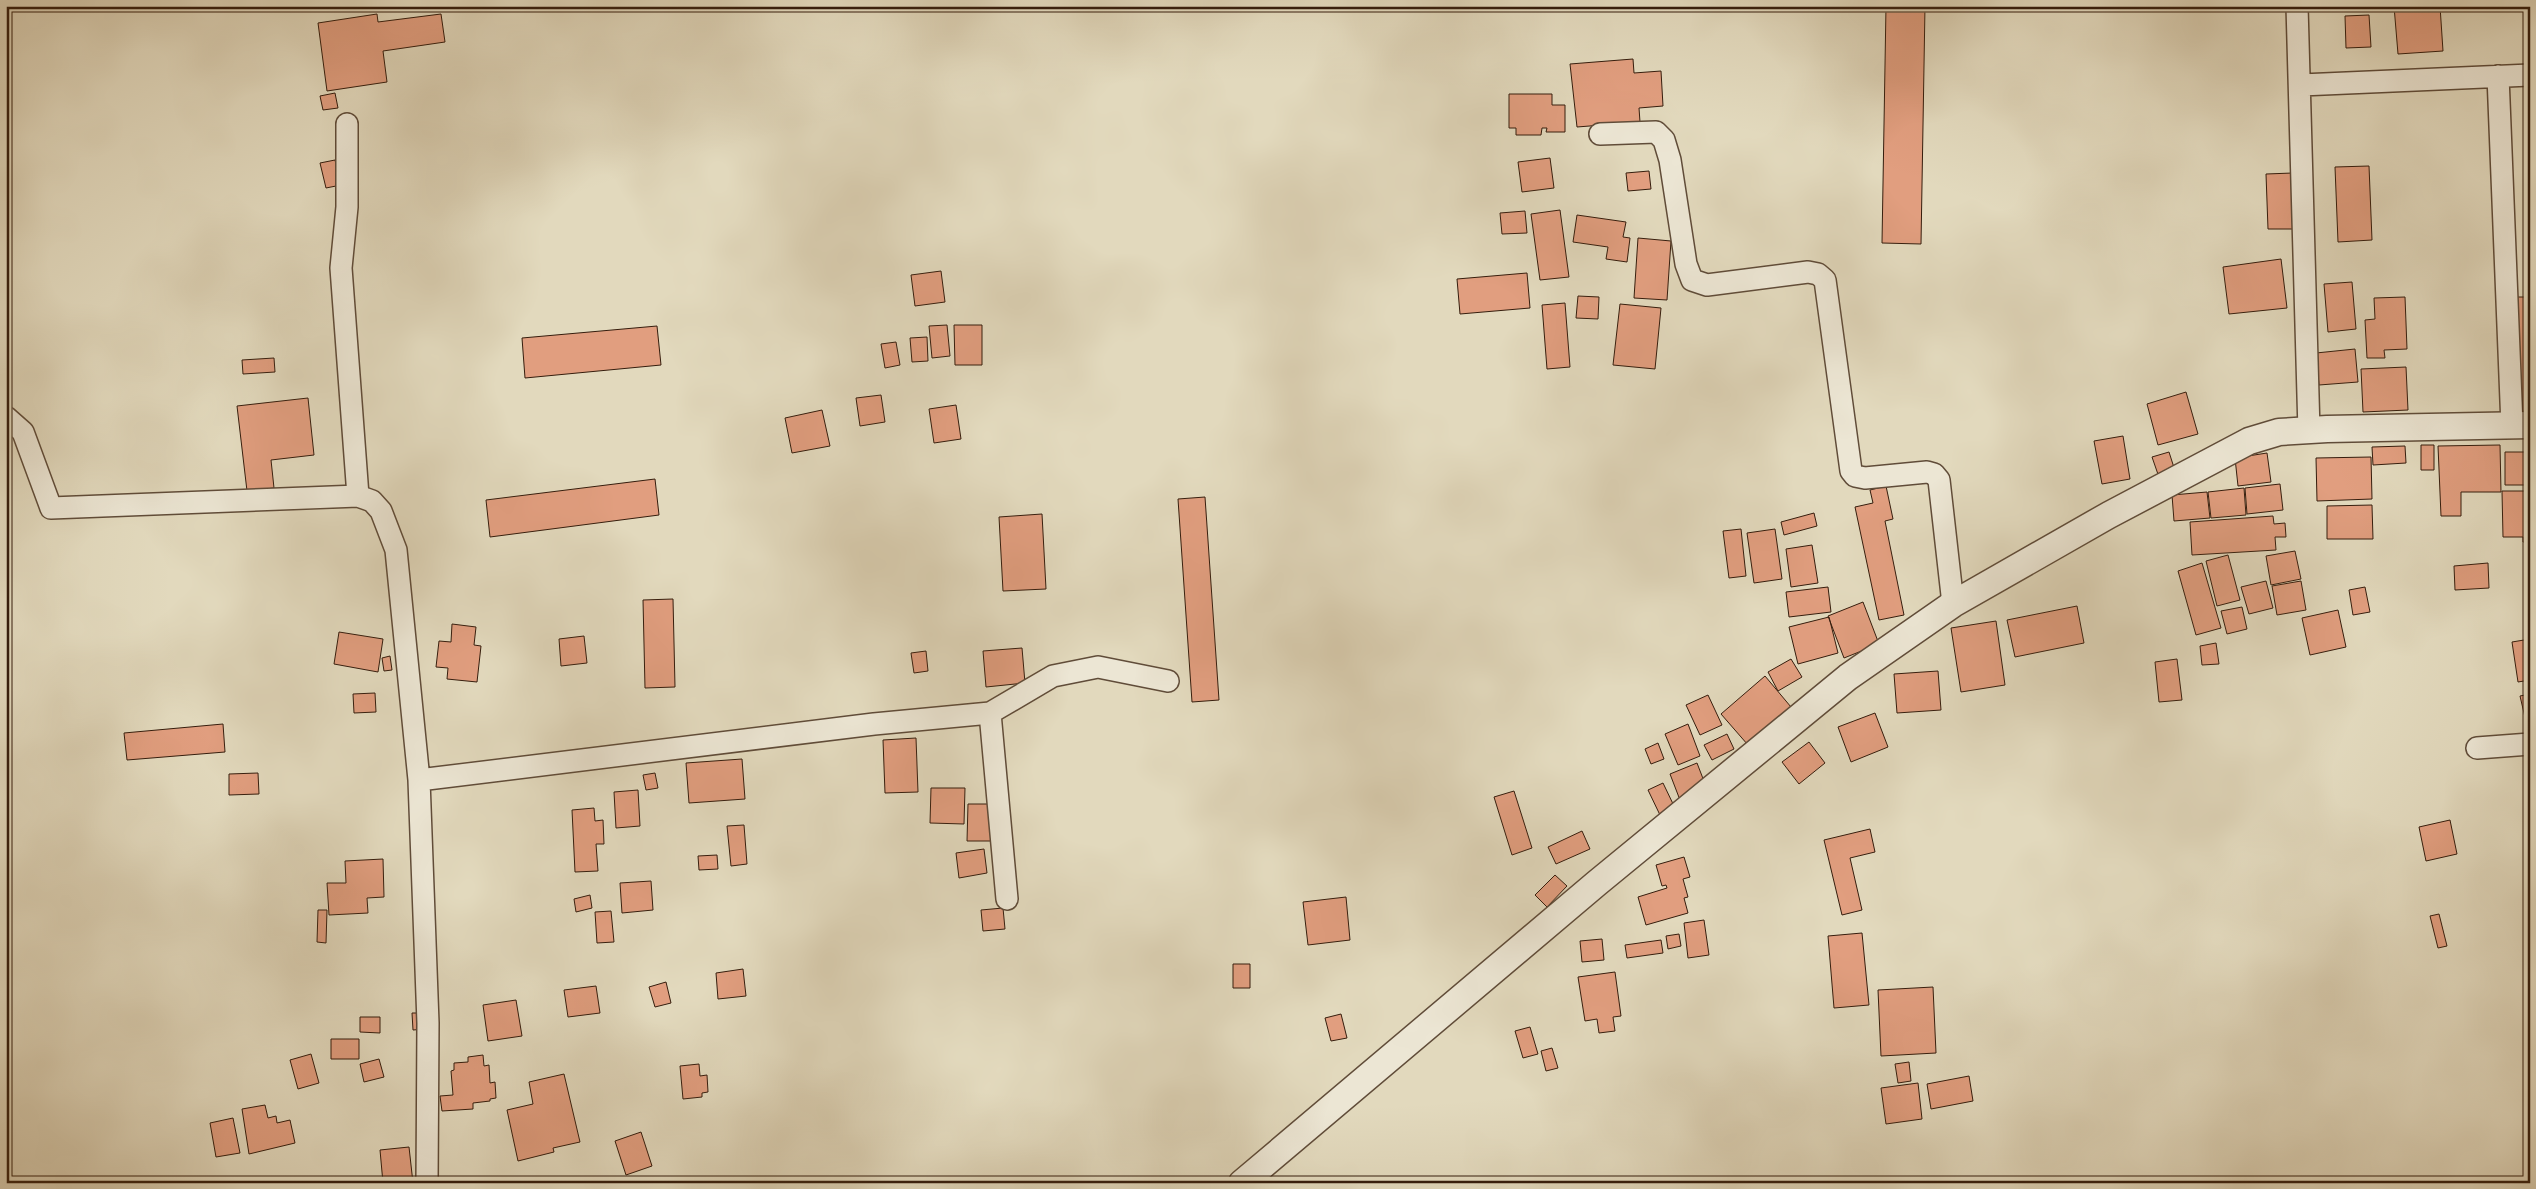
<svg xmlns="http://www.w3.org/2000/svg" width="2536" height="1189" viewBox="0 0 2536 1189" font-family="Alegreya,serif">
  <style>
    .building { fill: #e19e7f; stroke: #351d0d }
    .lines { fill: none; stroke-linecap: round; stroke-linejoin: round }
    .minor-casing { stroke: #604c39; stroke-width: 24 }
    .tertiary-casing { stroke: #604c39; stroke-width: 29 }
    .minor { stroke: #ece6d4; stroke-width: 21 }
    .tertiary { stroke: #ece6d4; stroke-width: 26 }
  </style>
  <rect width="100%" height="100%" fill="#e2d9bd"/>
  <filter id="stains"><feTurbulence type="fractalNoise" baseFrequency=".004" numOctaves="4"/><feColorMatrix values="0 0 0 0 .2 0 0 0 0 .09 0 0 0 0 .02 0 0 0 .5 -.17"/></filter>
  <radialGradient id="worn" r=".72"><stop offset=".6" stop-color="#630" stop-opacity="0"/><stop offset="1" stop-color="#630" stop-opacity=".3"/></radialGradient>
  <path class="building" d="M1886,6H1925L1921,244L1882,243Z
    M2394,6H2440L2443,51L2398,54Z
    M377,14L378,22L441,14L445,42L383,51L387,82L327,91L318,23Z
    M2369,15L2371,47L2346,48L2345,16Z
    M1633,59L1634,73L1661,71L1663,106L1639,108L1640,122L1577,127L1570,64Z
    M335,93L338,108L323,110L320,96Z
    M1509,94H1552V105H1565V132H1546L1547,128H1542L1541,135H1516V128H1509Z
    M1550,158L1554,188L1522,192L1518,162Z
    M335,160L341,185L326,188L320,163Z
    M2369,166L2372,240L2338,242L2335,167Z
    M1649,171L1651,189L1628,191L1626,173Z
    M2293,173L2295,229H2268L2266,174Z
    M1560,210L1569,277L1540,280L1531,214Z
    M1525,211L1527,233L1502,234L1500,213Z
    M1577,215L1626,222L1623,237L1630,238L1627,262L1606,259L1608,247L1573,242Z
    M1638,238L1671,241L1667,300L1634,298Z
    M2281,259L2287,308L2229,314L2223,267Z
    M941,271L945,302L915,306L911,275Z
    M1527,273L1530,308L1460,314L1457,279Z
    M2352,282L2356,329L2328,332L2324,284Z
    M1578,296L1599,297L1598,319L1576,318Z
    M2405,297L2407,349L2384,350L2385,358H2367L2365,320L2375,319L2374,298Z
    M2515,297H2530V415H2520Z
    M1565,303L1570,367L1547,369L1542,305Z
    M1620,304L1661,308L1655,369L1613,365Z
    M947,325L950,356L932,358L929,326Z
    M954,325H982V365H955Z
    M657,326L661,365L525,378L522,338Z
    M927,337L928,361L912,362L910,338Z
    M896,342L900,365L885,368L881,344Z
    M2355,349L2358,382L2319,385L2316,353Z
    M274,358L275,372L243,374L242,360Z
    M2406,367L2408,410L2363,412L2361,369Z
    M2186,392L2198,434L2158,445L2147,404Z
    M881,395L885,422L860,426L856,398Z
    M308,398L314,455L271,460L274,488L247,491L237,406Z
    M956,405L961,439L934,443L929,409Z
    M822,410L830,446L792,453L785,418Z
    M2123,436L2130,479L2102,484L2094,441Z
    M2421,445H2434V470H2421Z
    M2500,445L2501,492H2461V516H2441L2438,446Z
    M2405,446L2406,463L2373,465L2372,447Z
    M2169,452L2177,477L2161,483L2152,457Z
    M2505,452H2530V485H2505Z
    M2267,453L2271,482L2238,486L2235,458Z
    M2371,457L2372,499L2317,501L2316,458Z
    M655,479L659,515L490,537L486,500Z
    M2280,484L2283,510L2247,514L2245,488Z
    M1886,486L1893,519L1885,521L1904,615L1879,620L1855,507L1873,503L1870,490Z
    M2244,488L2246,515L2211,518L2208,492Z
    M2502,491H2530V542H2523V537H2503Z
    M2207,492L2210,518L2174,521L2172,495Z
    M1205,497L1219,700L1192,702L1178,499Z
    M2372,505L2373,539H2327V506Z
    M1814,513L1817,526L1784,535L1781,522Z
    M1042,514L1046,589L1003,591L999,517Z
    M2273,516L2274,524L2285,523L2286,537H2275L2276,550L2192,555L2190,522Z
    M1741,529L1746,576L1729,578L1723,531Z
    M1775,529L1782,579L1754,583L1747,533Z
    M1812,545L1818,583L1791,587L1786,549Z
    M2295,551L2301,579L2271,585L2266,556Z
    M2228,555L2240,600L2217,606L2206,561Z
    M2202,563L2221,628L2196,635L2178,571Z
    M2488,563L2489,588L2455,590L2454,566Z
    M2266,581L2273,608L2249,614L2241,587Z
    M2301,581L2306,610L2277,615L2272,586Z
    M1828,587L1831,612L1789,617L1786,592Z
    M2365,587L2370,612L2353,615L2349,590Z
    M673,599L675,687L645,688L643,600Z
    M1863,602L1879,644L1844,658L1828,616Z
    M2077,606L2084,643L2015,657L2007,620Z
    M2242,607L2247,629L2227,634L2221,611Z
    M2338,610L2346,647L2310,655L2302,618Z
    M1829,617L1838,653L1798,664L1789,627Z
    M1996,621L2005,685L1961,692L1951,628Z
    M452,624L476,627L474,645L481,646L477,682L447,679L448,668L436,667L439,641L451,642Z
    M339,632L383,639L378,672L334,664Z
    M584,636L587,663L561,666L559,639Z
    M2530,639V680L2518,682L2512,642Z
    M2216,643L2219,664L2202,665L2200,646Z
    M1022,648L1025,683L986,687L983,651Z
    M926,651L928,671L914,673L911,653Z
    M390,656L392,670L384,671L382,658Z
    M1791,659L1802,677L1778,691L1768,672Z
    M2177,659L2182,700L2159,702L2155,662Z
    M1938,671L1941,710L1897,713L1894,674Z
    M1765,676L1791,707L1748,745L1721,714Z
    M375,693L376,712L354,713L353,694Z
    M2530,694V739L2520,696Z
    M1708,695L1722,725L1700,735L1686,705Z
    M1875,713L1888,747L1851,762L1838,727Z
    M223,724L225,752L127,760L124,733Z
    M1688,724L1700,756L1678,765L1665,734Z
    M1727,734L1734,749L1712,760L1704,745Z
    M916,738L918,792L885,793L883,740Z
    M1809,742L1825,763L1799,784L1782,762Z
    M1658,743L1664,759L1651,764L1645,749Z
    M742,759L745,799L689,803L686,763Z
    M1697,763L1707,789L1680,800L1670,774Z
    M258,773L259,794L229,795V774Z
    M655,773L658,788L646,790L643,775Z
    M1663,783L1675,808L1660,815L1648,790Z
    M931,788H965L964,824L930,823Z
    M638,790L640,826L616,828L614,792Z
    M1514,791L1532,848L1512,855L1494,797Z
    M968,804H995V841H967Z
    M594,808L595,821L603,820L604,844H596L598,871L575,872L572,810Z
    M2450,820L2457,854L2426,861L2419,827Z
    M744,825L747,864L731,866L727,826Z
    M1870,829L1875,852L1850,858L1862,910L1842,915L1824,840Z
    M1582,831L1590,849L1556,864L1548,847Z
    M984,849L987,873L959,878L956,853Z
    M717,855L718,869L699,870L698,856Z
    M1684,857L1690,877L1683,879L1688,897L1684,898L1688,913L1646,925L1638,897L1667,888L1666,885L1662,886L1656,865Z
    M383,859L384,897L367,898L368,913L329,915L327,883H346L345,861Z
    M1555,875L1567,886L1547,907L1535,895Z
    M651,881L653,910L622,913L620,883Z
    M590,895L592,908L576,912L574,899Z
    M1346,897L1350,940L1308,945L1303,902Z
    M1003,908L1005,929L983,931L981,910Z
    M318,910H327L326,943L317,942Z
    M611,911L614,942L597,943L595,912Z
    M2439,914L2447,946L2438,948L2430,916Z
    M1704,920L1709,955L1688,958L1684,923Z
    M1862,933L1869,1005L1834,1008L1828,936Z
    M1679,934L1681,946L1668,949L1666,936Z
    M1602,939L1604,960L1582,962L1580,941Z
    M1661,940L1663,953L1627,958L1625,945Z
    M1233,964H1250V988H1233Z
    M743,969L746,996L718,999L716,973Z
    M1615,972L1621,1016L1613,1017L1615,1031L1599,1033L1597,1019L1585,1021L1578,977Z
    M666,982L671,1003L655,1007L649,987Z
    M596,986L600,1013L568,1017L564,990Z
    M1933,987L1936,1053L1881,1056L1878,990Z
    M516,1000L522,1036L488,1041L483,1005Z
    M412,1013H425L426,1029L413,1030Z
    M1341,1014L1347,1038L1331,1041L1325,1018Z
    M360,1017H380V1033L360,1032Z
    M1530,1027L1538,1054L1523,1058L1515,1031Z
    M331,1039H359V1059H331Z
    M1552,1048L1558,1068L1546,1071L1541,1051Z
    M311,1054L319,1083L298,1089L290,1060Z
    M483,1055L484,1066L489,1065L490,1083L495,1082L496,1098L490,1099V1101L473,1103V1109L442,1111L440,1096L453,1095L451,1071L454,1070V1063L468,1062V1057Z
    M379,1059L384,1077L364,1082L360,1064Z
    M1909,1062L1911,1081L1898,1083L1895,1064Z
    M699,1064L700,1076L707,1075L708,1092L702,1093V1097L683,1099L680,1066Z
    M564,1074L580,1142L553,1148L554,1152L518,1161L507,1110L533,1104L529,1082Z
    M1969,1076L1973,1101L1931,1109L1927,1084Z
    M1918,1083L1922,1119L1886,1124L1881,1088Z
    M265,1105L268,1118L276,1116L277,1123L290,1120L295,1143L249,1154L242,1109Z
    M233,1118L240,1153L216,1157L210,1123Z
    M641,1132L652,1166L626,1175L615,1141Z
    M409,1147L413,1183H383L380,1150Z
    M663,1178L664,1183H648Z
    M230,1179V1183H191Z"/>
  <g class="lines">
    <g class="minor-casing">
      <path id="minor" d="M2297,6L2309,431
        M2498,76L2512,426
        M2301,85L2530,75
        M347,124V207L341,268L358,496
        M1600,134L1656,132L1664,140L1670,160L1686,264L1692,280L1707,285L1808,272L1818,274L1825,280L1851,471L1855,476L1865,478L1927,472L1934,474L1939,480L1953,604
        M6,417L23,432L51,508L358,496L372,501L381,511L396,550L419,780L428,1023L427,1183
        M990,713L1007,899
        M2477,748L2530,744
        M419,780L874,724L990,713L1053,676L1098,667L1168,681"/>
    </g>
    <g class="tertiary-casing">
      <path id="tertiary" d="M1242,1183L1597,883L1848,677L1953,604L2109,515L2249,441L2279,432L2327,429L2530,425"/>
    </g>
    <use href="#minor" class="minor"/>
    <use href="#tertiary" class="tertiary"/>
  </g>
  <rect width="2536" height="1189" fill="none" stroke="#e2d9bd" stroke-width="25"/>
  <rect x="8" y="8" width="2521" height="1174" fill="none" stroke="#351d0d" stroke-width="2.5"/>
  <rect x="12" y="12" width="2511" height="1164" fill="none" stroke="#351d0d"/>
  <rect width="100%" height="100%" filter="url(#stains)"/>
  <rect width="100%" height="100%" fill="url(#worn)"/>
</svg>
